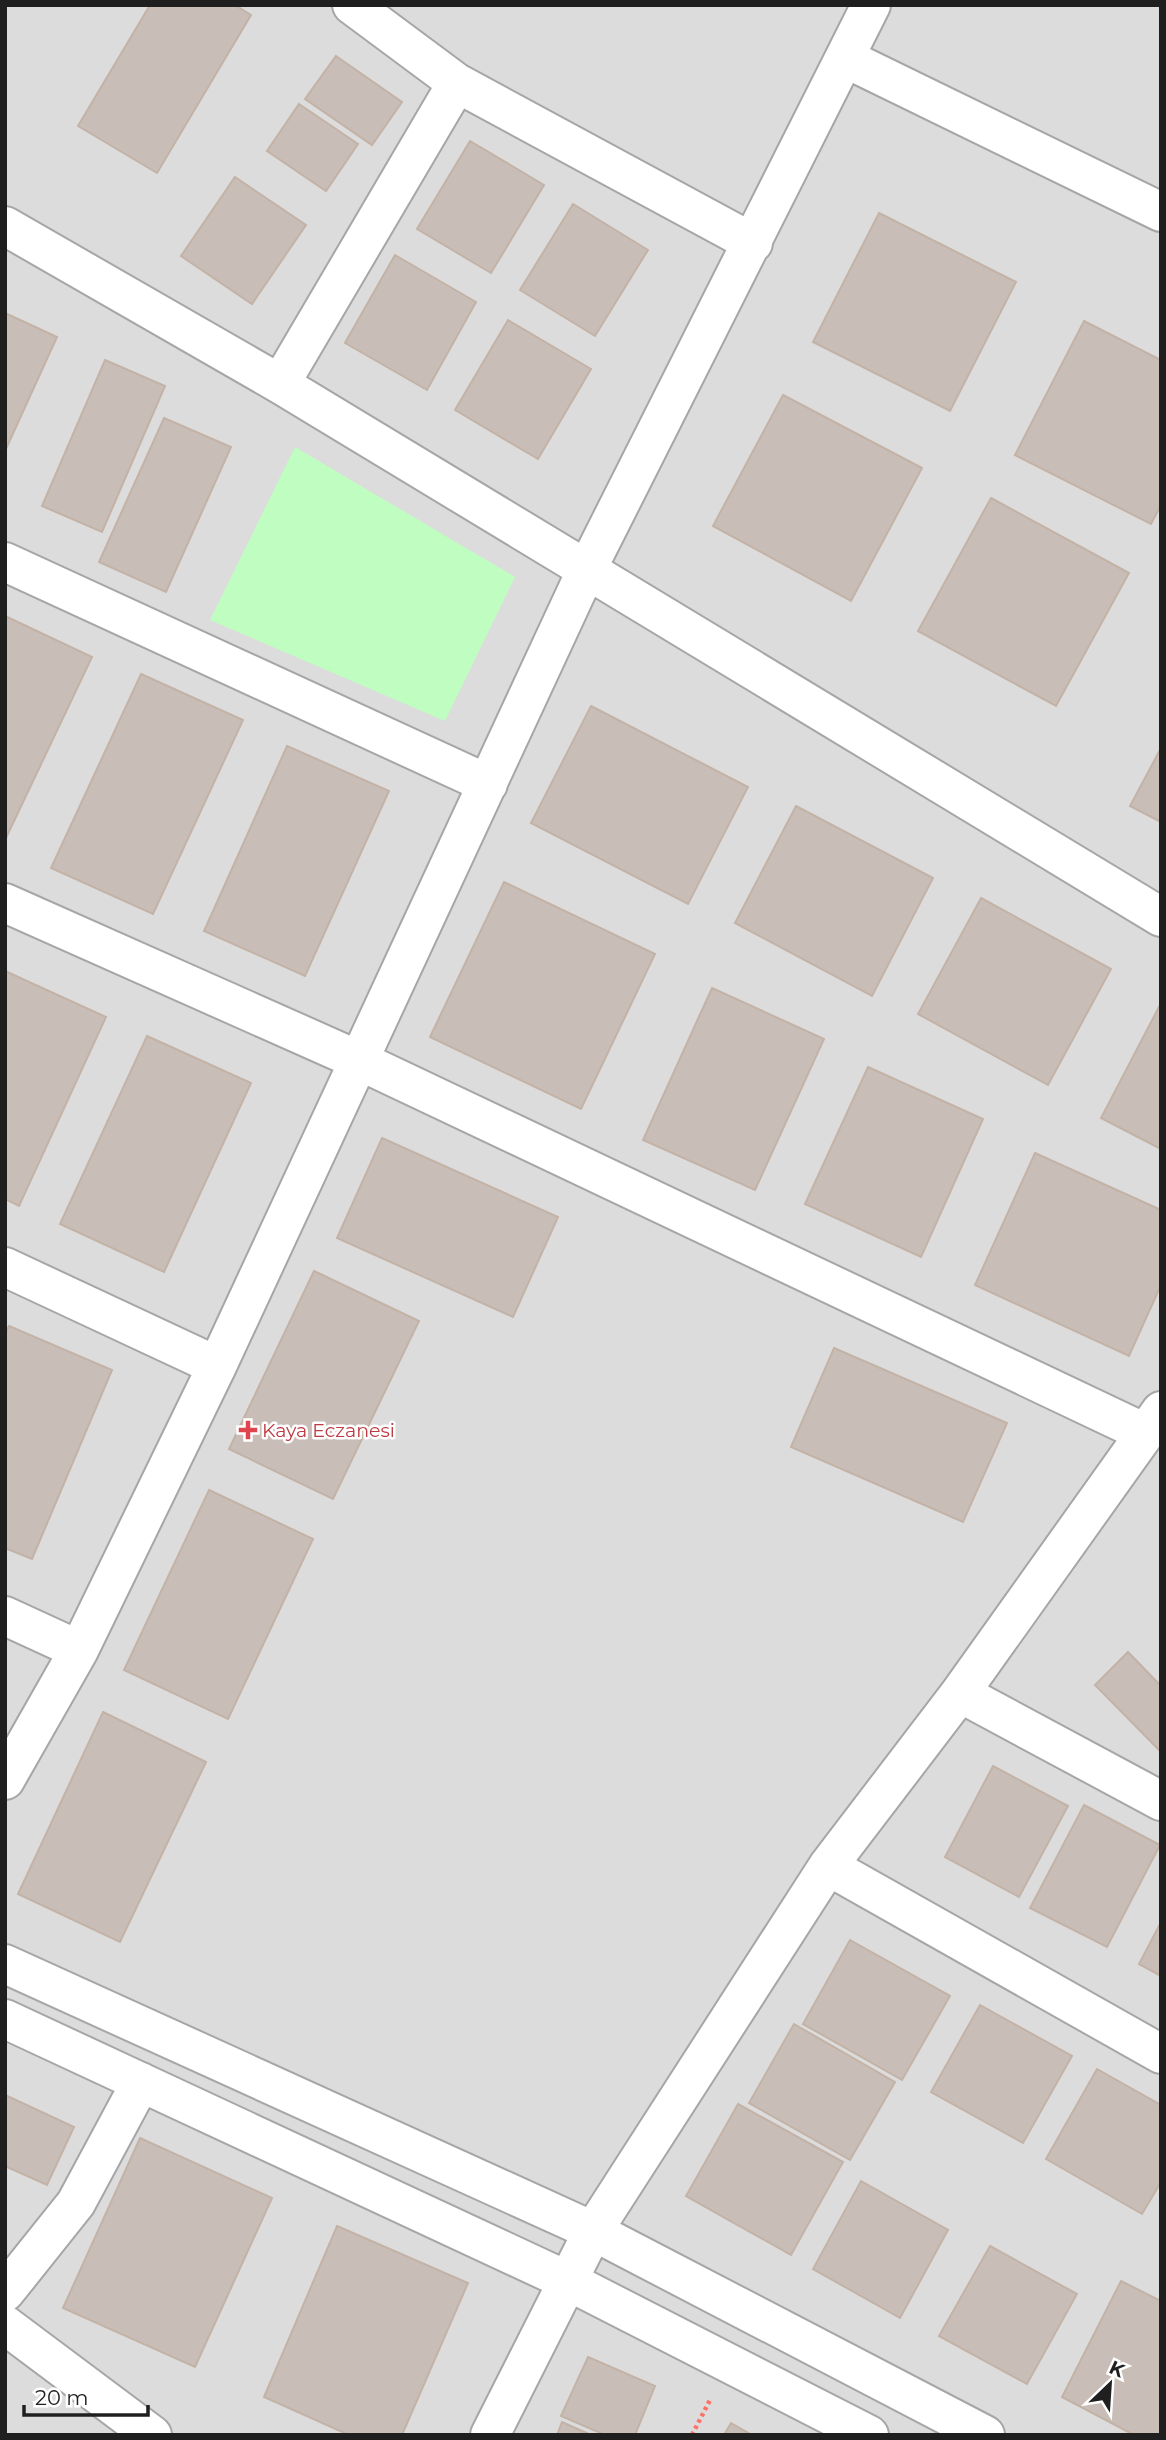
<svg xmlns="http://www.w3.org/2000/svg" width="1166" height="2440" viewBox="0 0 1166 2440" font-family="Montserrat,sans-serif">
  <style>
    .residential { fill: #dddcdc }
    .park { fill: #bffdc1 }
    .building { fill: #c9beb7; stroke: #c3b2a6; stroke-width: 2 }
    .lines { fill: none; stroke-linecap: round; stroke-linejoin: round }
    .minor-casing { stroke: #a6a6a6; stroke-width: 42 }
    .path { stroke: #ff7167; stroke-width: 4.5; stroke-dasharray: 3.5 3.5; stroke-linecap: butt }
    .minor { stroke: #fff; stroke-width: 38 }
    .health-dot { fill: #e0444e; stroke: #fff; stroke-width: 2.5 }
    .labels { text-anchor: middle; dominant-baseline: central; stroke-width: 5; stroke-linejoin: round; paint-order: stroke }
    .health-label { font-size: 19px; fill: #be3a42; stroke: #fff; text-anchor: start }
  </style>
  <rect width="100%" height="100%" fill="#f0ece5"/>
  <path class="residential" d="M5,5H1161V2435H5Z"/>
  <path class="park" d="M295,447L515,577L445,721L210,620Z"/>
  <path class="building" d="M150,5H235L251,15L157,173L78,126Z
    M336,56L402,102L372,145L305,99Z
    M299,104L358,144L326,191L267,151Z
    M470,141L544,185L491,273L417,229Z
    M235,177L306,225L252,304L181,256Z
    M573,204L648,250L595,336L520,290Z
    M879,213L1016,282L950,411L813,342Z
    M395,255L476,302L427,390L345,343Z
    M5,313L57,337L5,451Z
    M508,320L591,369L538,459L455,410Z
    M1084,321L1161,360V505L1151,524L1015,455Z
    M105,360L165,386L102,532L42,506Z
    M783,395L922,468L851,601L713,526Z
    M164,418L231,447L166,592L99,562Z
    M991,498L1129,573L1056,706L918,631Z
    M5,616L92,657L5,840Z
    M141,674L243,720L153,914L51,868Z
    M591,706L748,787L688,904L531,823Z
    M287,746L389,791L305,976L204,931Z
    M1161,748V822L1130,806Z
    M796,806L933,878L872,996L735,923Z
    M504,882L655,954L581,1109L430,1037Z
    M981,898L1111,969L1048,1085L918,1014Z
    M5,971L106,1017L19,1206L5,1199Z
    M712,988L824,1039L755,1190L643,1140Z
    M1161,1003V1149L1101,1118Z
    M147,1036L251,1083L164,1272L60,1224Z
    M868,1067L983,1119L921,1257L805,1204Z
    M382,1138L558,1217L513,1317L337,1238Z
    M1035,1153L1161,1210V1285L1129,1356L975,1285Z
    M314,1271L419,1321L333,1499L229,1449Z
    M9,1326L112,1370L32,1559L5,1548V1334Z
    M834,1348L1007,1423L963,1522L791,1447Z
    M209,1490L313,1539L228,1719L124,1670Z
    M1128,1652L1161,1686V1752L1095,1685Z
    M103,1712L206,1762L120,1942L18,1894Z
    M993,1766L1068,1806L1019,1897L945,1857Z
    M1084,1805L1160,1845L1107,1947L1030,1908Z
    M1161,1922V1976L1139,1964Z
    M850,1940L950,1996L902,2080L803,2024Z
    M980,2005L1072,2056L1023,2143L931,2092Z
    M794,2024L895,2082L850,2160L749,2103Z
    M1097,2069L1161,2105V2182L1142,2214L1046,2159Z
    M5,2095L74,2127L47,2185L5,2166Z
    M738,2104L843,2162L791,2255L686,2196Z
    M140,2138L272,2198L195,2367L63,2308Z
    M861,2181L948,2230L900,2318L813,2269Z
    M337,2226L468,2283L402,2435H349L264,2397Z
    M990,2246L1077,2294L1027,2384L939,2336Z
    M1121,2281L1161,2301V2435H1134L1062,2397Z
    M588,2357L655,2386L635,2435H605L561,2416Z
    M562,2422L591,2435H557Z
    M731,2423L752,2435H724Z"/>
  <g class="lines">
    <g class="minor-casing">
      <path id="minor" d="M352,5L457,83L753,243
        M845,58L1161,212
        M5,226L280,384L1161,917
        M280,384L457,83
        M5,562L488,784
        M5,903L358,1060L1145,1433
        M5,1267L217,1366
        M5,1616L79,1650
        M960,1693L1161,1801
        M5,1780L79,1650L217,1366L587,569L871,5
        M828,1866L1161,2054
        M5,1964L593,2231L985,2435
        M5,2019L568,2281L869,2435
        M5,2292L76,2203L141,2082
        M5,2325L152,2435
        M490,2435L593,2231L828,1866L960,1693L1161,1411"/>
    </g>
    <path class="path" d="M692,2435L711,2398"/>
    <use href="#minor" class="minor"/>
  </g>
  <path class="health-dot" d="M244.5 1419.5h7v7h7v7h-7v7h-7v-7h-7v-7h7z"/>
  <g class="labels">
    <g class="health-label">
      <text x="262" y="1430">Kaya Eczanesi</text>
    </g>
  </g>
  <rect width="1166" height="2440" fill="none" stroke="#1f1f1f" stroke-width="14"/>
  <g transform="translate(1110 2384) rotate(25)" stroke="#ffffff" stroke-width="5" paint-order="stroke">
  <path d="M0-5L12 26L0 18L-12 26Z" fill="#1f1f1f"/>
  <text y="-10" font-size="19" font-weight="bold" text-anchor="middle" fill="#1f1f1f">K</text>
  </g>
  <path d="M24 2405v10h124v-10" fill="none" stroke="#1f1f1f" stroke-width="3.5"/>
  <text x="35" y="2405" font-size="21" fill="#1f1f1f" stroke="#ffffff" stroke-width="5" paint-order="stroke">20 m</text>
</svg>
